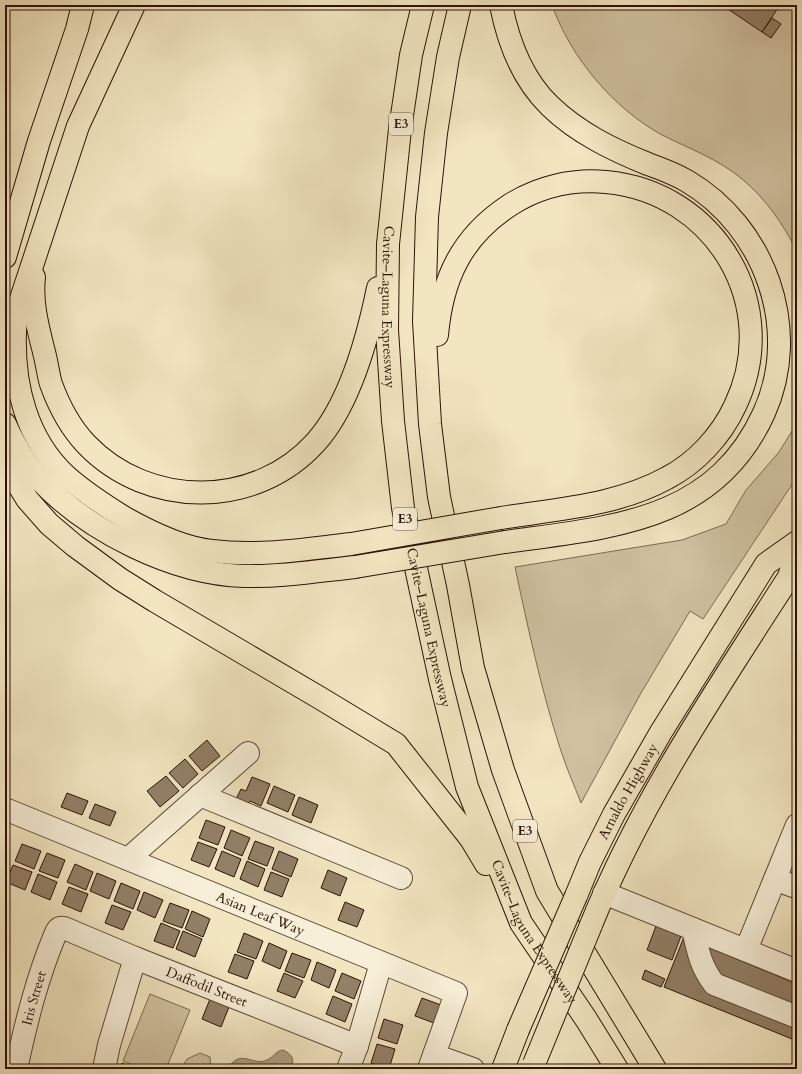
<svg xmlns="http://www.w3.org/2000/svg" width="802" height="1074" viewBox="0 0 802 1074" font-family="Cardo,serif">
  <style>
    .green { fill: #d0c2a1; stroke: #7e6a54 }
    .water { fill: #ae9e81; stroke: #7a6650 }
    .building { fill: #928067; stroke: #2b1206 }
    .lines { fill: none; stroke-linecap: round; stroke-linejoin: round }
    .minor-casing { stroke: #5d4735; stroke-width: 24 }
    .major-casing { stroke: #2b1206; stroke-width: 24 }
    .highway-casing { stroke: #2b1206; stroke-width: 24 }
    .minor { stroke: #f7efd7; stroke-width: 22 }
    .major { stroke: #f2e6c1; stroke-width: 22 }
    .highway { stroke: #f2e6c1; stroke-width: 22 }
    .major-bridge-casing { stroke: #2b1206; stroke-width: 24; stroke-linecap: butt }
    .highway-bridge-casing { stroke: #2b1206; stroke-width: 24; stroke-linecap: butt }
    .major-bridge { stroke: #f2e6c1; stroke-width: 22 }
    .highway-bridge { stroke: #f2e6c1; stroke-width: 22 }
    .labels { text-anchor: middle; dominant-baseline: central; stroke-width: 3; stroke-linejoin: round; paint-order: stroke }
    .shield { fill: #f7efd7; stroke: #685445; stroke-width: 1 }
    .shield-label { font-size: 13px; font-weight: bold; fill: #2b1206 }
    .street-label { font-size: 14px; fill: #2b1206; stroke: #f7efd7 }
  </style>
  <rect width="100%" height="100%" fill="#f2e6c1"/>
  <filter id="stains"><feTurbulence type="fractalNoise" baseFrequency=".005" numOctaves="4"/><feColorMatrix values="0 0 0 0 .2 0 0 0 0 .09 0 0 0 0 .02 0 0 0 .5 -.17"/></filter>
  <radialGradient id="worn" r=".72"><stop offset=".6" stop-color="#630" stop-opacity="0"/><stop offset="1" stop-color="#630" stop-opacity=".3"/></radialGradient>
  <path class="green" d="M552,5H797V251C783,224 766,199 742,179C718,159 690,149 662,135C613,108 571,58 552,5Z
    M797,423V477L703,619L690,611L641,693L581,803C574,785 566,767 560,748C541,689 528,628 515,567L682,540L726,524L746,490L779,452Z
    M150,994L190,1010L166,1069H143L123,1061Z
    M200,1053L210,1057L211,1069H181L187,1059Z"/>
  <path class="water" d="M283,1050C292,1054 295,1059 291,1069H228C240,1047 253,1067 267,1060C274,1057 275,1051 283,1050Z"/>
  <path class="building" d="M722,5H780L762,32Z
    M772,18L781,24L771,38L762,32Z
    M207,740L220,756L202,771L189,756Z
    M185,759L198,774L183,788L169,773Z
    M166,776L179,791L160,807L147,791Z
    M252,777L270,784L261,806L250,801L249,804L236,799L241,789L246,791Z
    M274,786L295,795L288,812L267,803Z
    M67,793L88,801L82,815L61,807Z
    M299,797L318,805L311,823L292,815Z
    M95,804L116,812L110,826L89,818Z
    M206,820L225,827L218,845L199,838Z
    M231,830L250,838L242,856L224,848Z
    M255,841L274,848L267,866L248,859Z
    M198,842L217,849L209,867L191,860Z
    M22,844L41,851L34,869L15,861Z
    M222,851L241,859L234,877L215,869Z
    M279,851L298,859L291,877L272,869Z
    M47,853L65,860L58,878L39,871Z
    M247,861L265,869L258,887L240,879Z
    M75,864L93,872L86,890L67,882Z
    M13,865L32,872L25,890L6,882Z
    M328,870L347,878L340,896L321,888Z
    M271,872L289,879L282,897L264,890Z
    M97,873L116,881L109,899L90,891Z
    M38,874L57,882L50,900L31,892Z
    M121,883L140,891L133,909L114,901Z
    M69,887L88,894L81,912L62,904Z
    M144,892L163,900L155,918L137,910Z
    M345,902L364,910L357,927L338,920Z
    M170,903L189,910L182,928L163,921Z
    M112,905L131,912L123,930L105,923Z
    M192,911L210,919L203,937L185,929Z
    M161,923L180,931L173,948L154,941Z
    M656,926L681,936L672,960L647,950Z
    M183,931L202,939L195,957L176,949Z
    M244,933L263,941L256,959L237,952Z
    M684,937L797,984V1041L664,987Z
    M269,943L287,951L280,969L262,961Z
    M292,953L311,960L304,978L285,971Z
    M235,954L254,961L247,979L228,972Z
    M317,962L336,970L329,988L311,980Z
    M645,970L665,979L661,987L642,979Z
    M284,973L303,981L295,998L277,991Z
    M342,973L361,981L354,999L335,991Z
    M333,996L352,1004L345,1022L326,1014Z
    M422,998L441,1005L434,1023L415,1016Z
    M210,999L229,1007L221,1027L202,1019Z
    M384,1019L403,1025L397,1044L378,1038Z
    M377,1044L395,1049L389,1069L371,1063Z
    M122,1063L136,1069H120Z"/>
  <g class="lines">
    <g class="minor-casing">
      <g id="minor">
        <path d="M200,795L401,878"/>
        <path id="s1" d="M5,809L456,993L429,1069"/>
        <path d="M128,859L248,753"/>
        <path d="M775,879L793,886L797,884"/>
        <path d="M604,893L797,971"/>
        <path d="M693,929C698,951 700,965 714,984L797,1017"/>
        <path d="M746,950L797,825"/>
        <path d="M434,1055L473,1069"/>
        <path id="s2" d="M16,1069C26,1023 37,978 55,935C57,930 58,927 64,928L135,958L357,1046"/>
        <path d="M104,1069L109,1045L135,958"/>
        <path d="M348,1069L357,1046L381,963"/>
      </g>
    </g>
    <g class="major-casing">
      <g id="major">
        <path id="s3" d="M576,896L590,862L614,814L661,732L766,564L797,542"/>
        <path d="M591,925C641,801 717,689 789,577L797,549"/>
        <path d="M503,1069L518,1030"/>
      </g>
    </g>
    <g class="highway-casing">
      <g id="highway">
        <path d="M134,5L78,126L19,305C18,314 15,323 15,332C13,384 26,439 66,476C84,492 104,505 125,518C150,532 184,548 212,551C259,557 305,549 351,544"/>
        <path id="s4" d="M423,5L411,55L400,129L388,244L387,330L393,421L403,508L440,679L467,787L521,923L586,1019L617,1069"/>
        <path d="M460,5L448,57L436,133L427,217L424,321L430,424L439,497L458,585L473,668L503,770L547,891L655,1069"/>
        <path d="M501,5C508,41 523,80 550,106C578,133 613,150 648,164C662,169 675,174 687,181C765,227 802,329 764,413C714,523 610,527 505,542"/>
        <path d="M5,257L39,141L77,29L83,5"/>
        <path d="M34,277C31,303 38,328 44,352C47,363 48,374 51,384C59,406 70,427 86,444C148,509 256,509 316,442C350,404 368,337 378,288"/>
        <path d="M437,335C442,279 461,237 510,205C538,187 572,179 606,182C716,192 783,306 735,406C721,436 696,463 667,478C616,506 557,509 501,518"/>
        <path d="M5,424C14,444 25,464 40,480C88,531 173,574 244,576C281,577 318,571 355,567"/>
        <path d="M5,452L13,476L27,499L49,524L75,546L120,579L155,601L320,698L396,744L471,839L486,864"/>
      </g>
    </g>
    <use href="#minor" class="minor"/>
    <use href="#major" class="major"/>
    <use href="#highway" class="highway"/>
    <g class="major-bridge-casing">
      <path id="major-bridge" d="M518,1030L576,896
        M534,1064L591,925"/>
    </g>
    <g class="highway-bridge-casing">
      <path id="highway-bridge" d="M351,544L501,518
        M355,567L505,542"/>
    </g>
    <use href="#major-bridge" class="major-bridge"/>
    <use href="#highway-bridge" class="highway-bridge"/>
  </g>
  <g class="labels">
    <g class="shield">
      <rect x="389" y="113" width="24" height="22" rx="3"/>
      <rect x="393" y="508" width="24" height="22" rx="3"/>
      <rect x="513" y="820" width="24" height="22" rx="3"/>
    </g>
    <g class="shield-label">
      <text x="401" y="124">E3</text>
      <text x="405" y="519">E3</text>
      <text x="525" y="831">E3</text>
    </g>
    <g class="street-label">
      <text stroke="none"><textPath href="#s4" startOffset="305">Cavite–Laguna Expressway</textPath></text>
      <text stroke="none"><textPath href="#s4" startOffset="629">Cavite–Laguna Expressway</textPath></text>
      <text stroke="none"><textPath href="#s3" startOffset="117">Arnaldo Highway</textPath></text>
      <text stroke="none"><textPath href="#s1" startOffset="276">Asian Leaf Way</textPath></text>
      <text stroke="none"><textPath href="#s4" startOffset="953">Cavite–Laguna Expressway</textPath></text>
      <text stroke="none"><textPath href="#s2" startOffset="307">Daffodil Street</textPath></text>
      <text stroke="none"><textPath href="#s2" startOffset="73">Iris Street</textPath></text>
    </g>
  </g>
  <rect width="802" height="1074" fill="none" stroke="#f2e6c1" stroke-width="20"/>
  <rect x="6" y="6" width="790" height="1062" fill="none" stroke="#2b1206" stroke-width="2"/>
  <rect x="10" y="10" width="782" height="1054" fill="none" stroke="#2b1206"/>
  <rect width="100%" height="100%" filter="url(#stains)"/>
  <rect width="100%" height="100%" fill="url(#worn)"/>
</svg>
